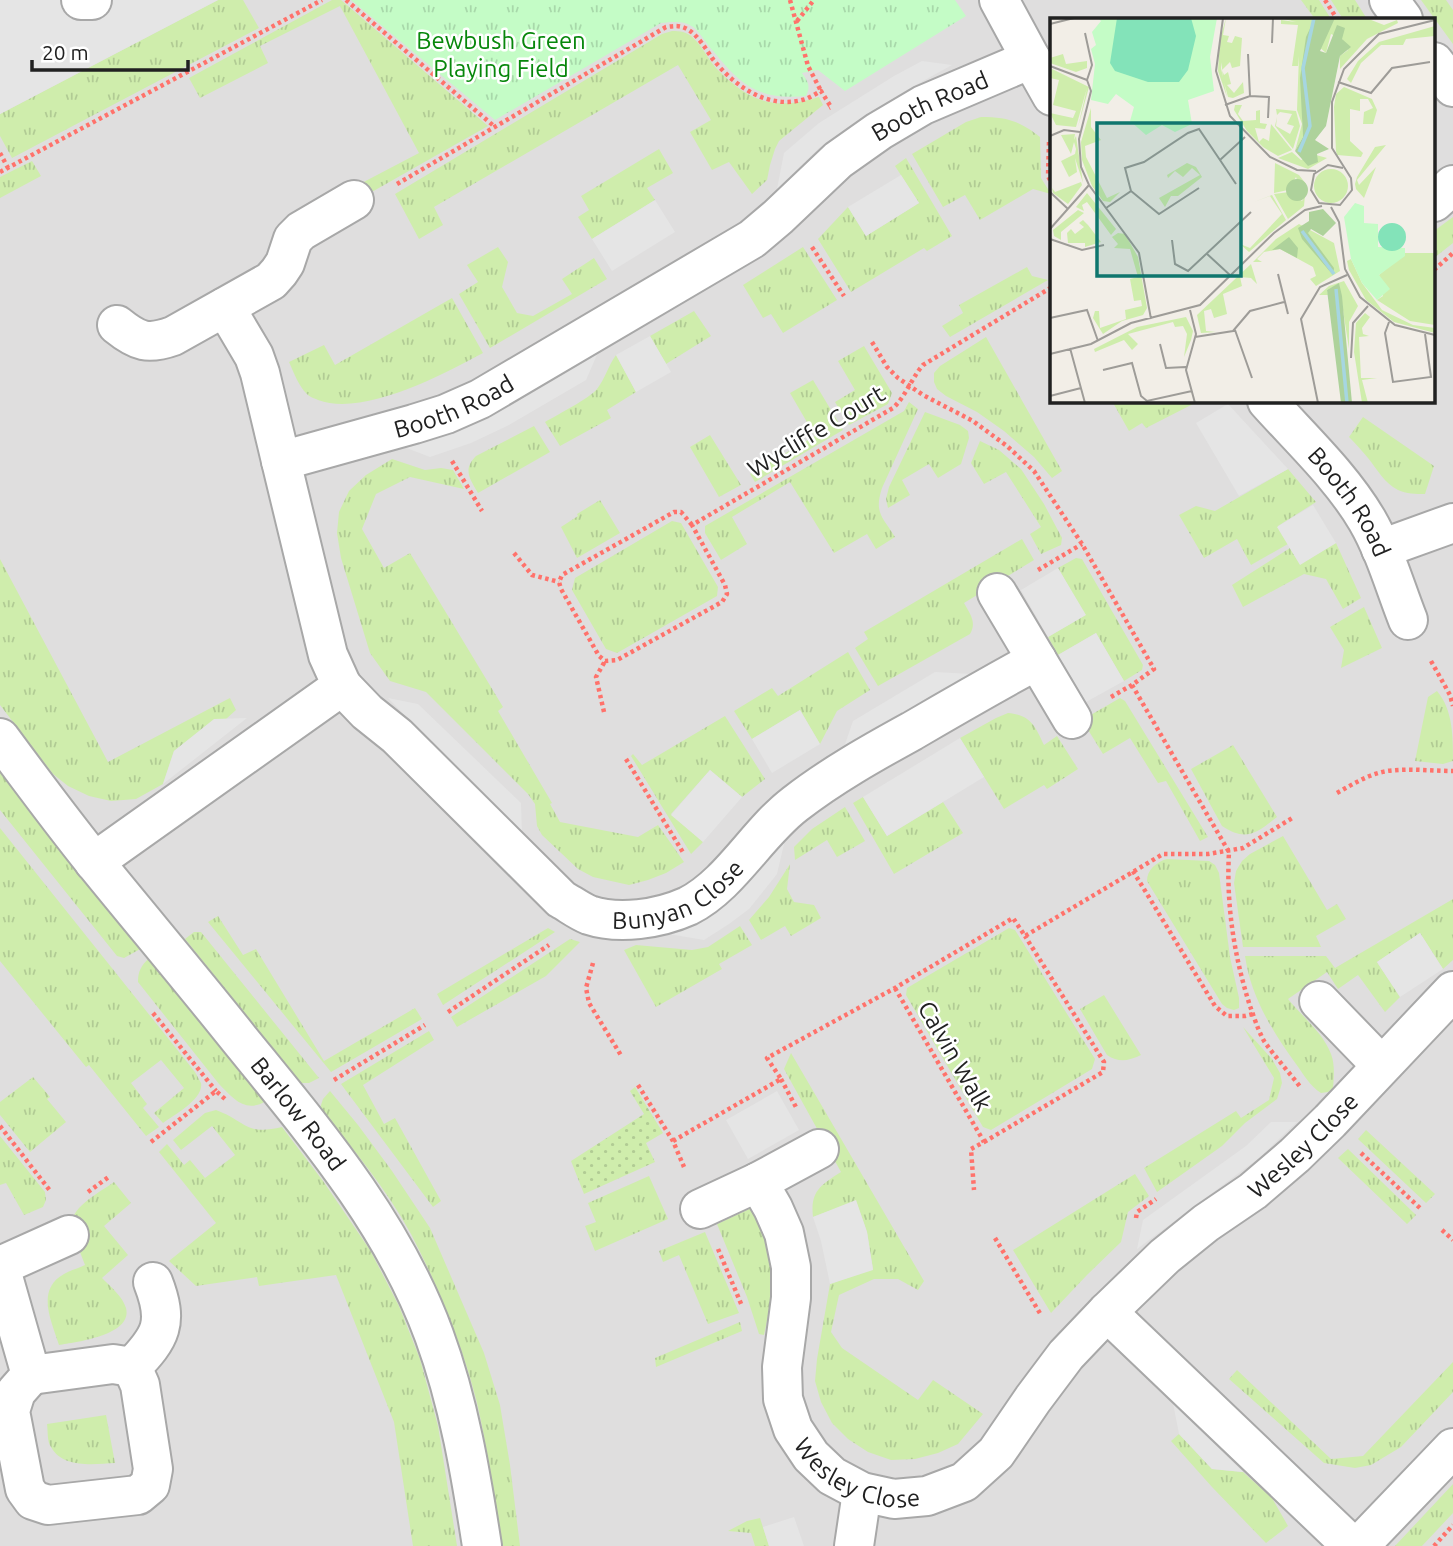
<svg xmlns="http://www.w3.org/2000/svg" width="1453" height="1546" viewBox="0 0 1453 1546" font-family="Ubuntu,sans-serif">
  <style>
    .residential { fill: #dfdede; fill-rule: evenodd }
    .grass { fill: url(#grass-tufts) }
    .park { fill: url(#park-tufts) }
    .garden { fill: url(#garden-dots) }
    .parking { fill: #e5e5e5 }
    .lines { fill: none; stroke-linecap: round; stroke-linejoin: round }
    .minor-casing { stroke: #a8a8a8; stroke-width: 42 }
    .path { stroke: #ff726b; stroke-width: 4.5; stroke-dasharray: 3.5 3.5; stroke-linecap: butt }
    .minor { stroke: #fff; stroke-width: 38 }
    .labels { text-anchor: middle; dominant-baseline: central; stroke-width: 5; stroke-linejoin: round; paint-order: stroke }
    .park-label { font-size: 24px; fill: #07870b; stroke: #fff }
    .street-label { font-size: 24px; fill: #212121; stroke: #fff }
    .inset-river { fill: none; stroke: #a6d6e1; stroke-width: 3.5 }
    .inset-road { fill: none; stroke: #9e9c98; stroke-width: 2 }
    .view { fill: #0f766e; fill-opacity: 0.15; stroke: #0f766e; stroke-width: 3.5 }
    .inset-edge { fill: none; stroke: #212121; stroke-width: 3.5 }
  </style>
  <defs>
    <pattern id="grass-tufts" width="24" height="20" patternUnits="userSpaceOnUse" patternTransform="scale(1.75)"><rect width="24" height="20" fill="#cfedac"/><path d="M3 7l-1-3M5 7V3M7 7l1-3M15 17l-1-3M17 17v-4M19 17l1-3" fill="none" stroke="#b1cb94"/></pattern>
    <pattern id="park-tufts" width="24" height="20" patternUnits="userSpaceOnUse" patternTransform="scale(1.75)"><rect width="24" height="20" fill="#c4fcc6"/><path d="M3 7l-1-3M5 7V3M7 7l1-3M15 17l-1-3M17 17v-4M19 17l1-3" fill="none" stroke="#a8d8aa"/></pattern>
    <pattern id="garden-dots" width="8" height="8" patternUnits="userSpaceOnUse" patternTransform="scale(1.75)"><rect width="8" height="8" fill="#cfedac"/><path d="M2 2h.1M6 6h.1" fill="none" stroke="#b1cb94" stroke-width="1.8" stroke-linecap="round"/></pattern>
  </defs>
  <rect width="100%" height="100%" fill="#f2eee7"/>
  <path class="residential" d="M0,0H1453V1546H0ZM1052,19H1434V401H1052Z"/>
  <path class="grass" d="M218,0H243L259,28L12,158L0,136V114Z
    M332,0H341L488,126L363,197L356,186L419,153L340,6L260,46L268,63L200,98L189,78Z
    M1301,0H1319L1331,19H1315Z
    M1331,0H1355L1367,19H1343Z
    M1421,0H1446L1453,10V44Z
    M672,31C676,31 680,31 683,32C698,36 706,57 716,68C749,102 774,111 819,97L823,105L779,141L775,149L770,165L767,180L752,194L729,162L712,170L690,132L711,120L678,65L434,207L443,225L419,239L395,194L662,34Z
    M981,117C1007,117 1020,121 1040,137L1041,178L1051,194L1033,189L980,220L965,195L943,207L912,154L966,122Z
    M659,149L673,173L647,188L655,200L592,239L578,217L589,210L581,196Z
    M906,158L952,236L927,251L924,248L851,292L818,239L848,207L866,236L919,203L895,166Z
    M32,161L41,176L0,198V177Z
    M1453,217V243L1434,258V231Z
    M498,247L508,262L502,287L517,313L533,316L572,294L562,279L594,258L607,279L490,348L459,294L478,282L467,265Z
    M803,247L837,300L783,333L771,314L763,318L743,285Z
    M1027,267L1032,276L1048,280L950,337L942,326L963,313L959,305Z
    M452,298L483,353C442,375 363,417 318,400C316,399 310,397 308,395C299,387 294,373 289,362L324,345L335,365Z
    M694,311L711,336L666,364L650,336Z
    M986,337L1062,471L1052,478L1034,457L1004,431L977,412L946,396L937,389L934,382V373L940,366Z
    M864,346L892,393L888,404L849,425L835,402L855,390L838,361Z
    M616,355L636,392L607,410L611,418L560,446L545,422C557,415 590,398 597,389C605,379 608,366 616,355Z
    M813,380L843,430L755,482L750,474L815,436L790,393Z
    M1112,401H1199L1146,428L1142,423L1129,431Z
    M909,402L918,409L882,488C874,513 882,516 895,537L876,549L867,534L834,553L790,482L732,517L747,544L721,560L705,533V526L904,411Z
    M925,412L960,425L968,431L969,438L961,464L938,478L929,464L902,480L910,495L888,508L886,499L889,487Z
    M1363,417L1434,466L1425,494C1416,494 1406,494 1398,490C1384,483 1377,469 1368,458C1362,451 1356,444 1349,437Z
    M534,426L550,452L478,493C469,478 463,469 476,456Z
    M710,435L741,485L719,497L690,447Z
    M980,441L999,450L1021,469L1044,504L1062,538L1061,545L1041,554L1030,534L1041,527L1006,472L984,484L971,463Z
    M392,459L425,470L441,468L453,470L464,489L410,477L376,494L362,529L384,568L410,553L503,707L498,711L552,803L550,804L560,822L638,837L658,825L684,862L666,873L648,880L629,885L593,877L578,869L542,835L537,826L535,804L528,794L426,692L390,681L370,653L341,558L337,533L339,512L349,491L366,475Z
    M1288,469L1316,502L1278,526L1288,544L1251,565L1237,539L1204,558L1179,515L1196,506L1215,511Z
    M600,500L620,533L577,558L561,527L578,516L577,514Z
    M672,521L681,523L718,587L717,596L617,653L606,649L572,590L575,578Z
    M1022,539L1034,560L964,603C970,614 977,622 970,634L878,686L855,648L868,639L864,632Z
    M1336,543L1361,598L1343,609L1326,579L1304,574L1243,607L1232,585L1290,548L1300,564Z
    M1076,558L1082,559L1143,665L1142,670L1124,681L1096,633L1058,655L1048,637L1085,615L1058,568Z
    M0,559L108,762L226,700L230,698L236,710L226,719L214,720L174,751L163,784L136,799L111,801L89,796L68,786L53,774L0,705Z
    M1364,607L1382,648L1341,668L1344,650L1330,627Z
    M848,652L870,690L837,711L820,744L800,710L752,739L734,711L772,688L778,696Z
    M1437,691C1453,710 1453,736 1453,761L1443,764L1415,761L1428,697Z
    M1120,698L1125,701L1208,837L1200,841L1166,781L1158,783L1130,738L1103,754L1082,720Z
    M1008,713C1031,715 1035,726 1044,745L1057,736L1078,769L1047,789L1044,785L1004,809L960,738L996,718Z
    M725,716L765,779L742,797L710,770L671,814L703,842L691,854L631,756L633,754L642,765Z
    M1233,745L1277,817C1257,833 1246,842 1222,826L1191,769Z
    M0,772L142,948L124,958L117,956L0,810Z
    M863,797L887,836L943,802L963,833L894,874L853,803Z
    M845,807L865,841L837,857L827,840L795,860L794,847L812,829Z
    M0,828L195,1072C196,1074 200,1081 201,1083C204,1099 174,1115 163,1123L154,1113L184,1088L161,1060L131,1083L147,1104L143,1108L159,1127L146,1136L89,1065L86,1067L0,961Z
    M1283,836L1327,910L1337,904L1346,919L1316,936L1321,947H1243L1234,883L1236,871L1242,861L1250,854Z
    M1167,859L1209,861L1215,865L1219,873L1230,957L1239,998V1008L1234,1010L1227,1008L1222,1004L1147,881C1147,870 1156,862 1167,859Z
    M790,864L787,889L794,902L814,905L821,918L791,936L785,926L761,940L749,920L769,897Z
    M1453,899V960L1443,969L1420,933L1377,962L1400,997L1385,1012L1358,975L1338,989L1327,972L1288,999C1302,1016 1323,1033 1331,1054C1335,1064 1334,1077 1333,1088L1328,1092L1321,1093C1310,1086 1304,1075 1296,1064C1272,1031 1251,997 1245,956H1326L1335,968Z
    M218,916L243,955L256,949L324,1061L415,1008L422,1019L331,1072L208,922Z
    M740,926L752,945L719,964L722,969L656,1007L624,950L636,945L692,950L708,947Z
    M548,928L555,932L443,1005L437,994Z
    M1009,928L1015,930L1095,1059L1092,1069L991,1130L983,1127L906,995L907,988Z
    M194,932H201L319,1078L309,1083H301L185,939Z
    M570,939L580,942L546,976L457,1027L451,1017Z
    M149,958L266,1101C245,1114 233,1098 219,1084L138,982C138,971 141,966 149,958Z
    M1104,995L1141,1055C1128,1061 1119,1063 1107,1055L1080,1009Z
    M1243,1027L1272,1059L1280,1073L1282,1083L1277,1099L1245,1123L1222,1146L1157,1192L1144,1168L1236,1111L1241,1118L1269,1100L1274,1078Z
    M429,1031L434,1040L363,1085L384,1124L395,1118L441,1201L433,1207L341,1084Z
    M791,1053L924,1281L918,1290L898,1279H874L839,1295L831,1332L842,1348L918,1400L933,1380L983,1414L958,1444L938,1453L915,1459L891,1460L868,1452L848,1439L832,1423L821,1402L815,1381L817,1359L830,1284L873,1269L867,1232L856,1201L813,1217C810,1191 821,1185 841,1172L784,1069Z
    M33,1077L50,1097L47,1099L66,1122L30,1152L0,1115V1102Z
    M330,1091L358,1125L392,1171L430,1228L484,1353L500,1405L510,1465L520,1546H501C494,1499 488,1450 477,1403C462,1344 439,1288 411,1234C386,1188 352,1148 320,1108L323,1099Z
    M216,1110C246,1121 245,1136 282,1127L323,1181L370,1250L399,1306L420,1359L438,1426L457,1546H413L394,1422L336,1275L259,1286L257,1277L196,1286L169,1261L216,1223L159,1152L167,1144L184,1165L190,1160L205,1178L235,1155L212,1126L181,1150L173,1140L205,1113Z
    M1366,1130L1435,1194L1426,1203L1358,1139Z
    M0,1136L45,1192L46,1200L43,1207L24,1215L6,1183L0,1185Z
    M1348,1149L1416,1215L1407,1224L1338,1158Z
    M1135,1174L1149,1196L1128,1212L1121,1242L1087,1275L1051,1313L1013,1250Z
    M649,1176L668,1219L595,1251L585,1226L596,1222L588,1203Z
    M114,1182L131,1203L104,1226L128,1255L102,1278C110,1286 123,1297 126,1308C133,1335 77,1342 59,1345C52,1322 35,1290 64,1274C71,1270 79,1268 85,1265C81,1254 72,1234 72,1223C72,1206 102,1191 114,1182Z
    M758,1205C762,1216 769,1229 771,1241C776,1273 771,1304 764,1335L759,1334L747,1297L717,1224Z
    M705,1232L739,1313L708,1324L679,1255L663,1262L659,1251Z
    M740,1322L742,1331L656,1367L655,1358Z
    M1453,1362V1392L1401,1447L1371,1465L1355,1468L1324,1463L1229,1379L1237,1370L1331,1459L1363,1456Z
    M106,1415L115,1463C95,1464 63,1469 51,1447C47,1442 48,1431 47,1424Z
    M1179,1434L1212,1469L1243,1472L1272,1498L1288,1526L1266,1543L1212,1487L1171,1441Z
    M1453,1484V1513L1422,1546H1395Z
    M760,1518L769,1546H755L751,1533L728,1531L747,1521Z"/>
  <path class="park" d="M351,0H955L966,16L845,91L818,70L802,73C808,82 811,86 806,96C760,100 742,87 714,52C707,45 701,33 693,27C683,20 672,22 661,23L495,120Z"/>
  <path class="garden" d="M635,1087L663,1133L646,1143L655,1162L584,1194L571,1161L644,1114L630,1091Z"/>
  <path class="parking" d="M0,0H218L0,114Z
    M922,61L952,65L903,92L819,148L777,189L784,153L819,123L894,76Z
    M901,175L919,203L866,236L848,207Z
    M655,200L675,232L612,271L592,239Z
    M650,336L671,372L636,392L616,355Z
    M599,350L586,380L507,426L471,443L430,457L404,447L456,429Z
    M1228,404L1288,469L1239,496L1196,423Z
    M1313,505L1336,543L1300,565L1277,527Z
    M1058,568L1086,615L1048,637L1021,590Z
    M1096,633L1124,681L1086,702L1058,655Z
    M935,672L971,674L842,753L853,721Z
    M388,698L418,704L521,803L522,835Z
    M800,710L820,744L772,773L752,739Z
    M247,718L163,784L174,751L214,719Z
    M960,738L984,777L887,836L863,797Z
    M710,770L742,797L703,842L671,815Z
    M785,840L777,874L749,909L729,924L704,940L663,933L695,924L718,911L737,893Z
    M1420,933L1443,969L1400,997L1377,962Z
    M777,1091L799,1130L748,1159L726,1120Z
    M1271,1122H1297L1259,1158L1137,1249L1143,1220L1246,1146Z
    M856,1200L867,1232L873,1270L830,1284L821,1241L813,1217Z
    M1173,1403L1243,1472L1212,1469L1179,1434Z
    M794,1517L804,1546H769L763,1527Z"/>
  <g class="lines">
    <g class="minor-casing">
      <g id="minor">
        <path d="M81,0H92"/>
        <path d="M999,0L1031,59"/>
        <path d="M1389,0L1403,19"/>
        <path d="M1434,62L1453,87"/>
        <path d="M1434,202L1453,185"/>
        <path d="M225,307L254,356L260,373L281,461"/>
        <path d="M117,325C138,342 148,345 173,336L271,281L279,272L285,263L293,239L301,231L354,200"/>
        <path id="s1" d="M1267,401C1301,439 1341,476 1367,520C1385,551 1395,587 1408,620"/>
        <path d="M1381,549L1453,523"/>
        <path d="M997,593L1072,719"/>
        <path id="s2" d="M342,686L367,712L397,736L561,899C570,904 579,911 589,915C619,925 659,919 688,906C730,885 757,833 795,804C831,776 872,753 912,731C953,707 995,683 1037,660"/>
        <path id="s3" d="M0,738C31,780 63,823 96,864C144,923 193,981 240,1040C314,1131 393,1223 434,1335C459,1403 471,1475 482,1546"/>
        <path id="s4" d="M94,862L342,686L328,655L281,461L414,424L446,414L480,399L752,239L778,217L838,160L879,131L923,105L1031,59L1052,96"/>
        <path d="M1319,1001L1381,1065"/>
        <path id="s5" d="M758,1182L773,1208L784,1233L791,1267V1298L782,1367L783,1399L793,1429L811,1456L832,1476L862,1492L894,1499L927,1496L964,1482L996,1453L1033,1399L1066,1355L1107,1312L1165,1256L1206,1223L1253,1191L1295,1155L1330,1121L1453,991"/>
        <path d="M700,1209L758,1182L819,1149"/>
        <path d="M0,1266L31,1375L16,1392L10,1411L25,1489L33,1500L48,1505L138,1495L150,1485L153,1469L140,1385L132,1367C161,1337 169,1323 153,1282"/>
        <path d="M0,1266L69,1235"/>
        <path d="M1107,1312L1352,1546"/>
        <path d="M31,1375L113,1364L132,1367"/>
        <path d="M854,1546L862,1492"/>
        <path d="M1359,1546L1453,1448"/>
      </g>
    </g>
    <path class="path" d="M346,0L495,127
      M790,0L808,66L821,91
      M1325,0L1337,19
      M797,21L814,0
      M1049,142L1048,176L1052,184
      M0,153L8,168
      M0,172L322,0
      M397,184L666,27C674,26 680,25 687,29C697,34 706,49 712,58C733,85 766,109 802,100C808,99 815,94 821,91L831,107L829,108
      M812,247L844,296
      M1434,270L1453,253
      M872,342L887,367L898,378L923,395L973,421L1007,446L1034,471L1082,544L1154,669L1132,685L1229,852C1226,904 1234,956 1250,1006C1254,1017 1258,1030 1264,1041C1275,1057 1289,1072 1301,1088
      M452,461L482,511
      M692,525L681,512H674L562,575L559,582L561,589L599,656L605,661L617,660L722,602L727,594L725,585L692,525L893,408C906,396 911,379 923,365L1052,287
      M514,553L532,575L559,582
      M1038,570L1082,544
      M1431,661L1450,695L1453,706
      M1111,697L1132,685
      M604,712L596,677L605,661
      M626,759L684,854
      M1337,793C1353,784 1369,774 1387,771C1409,768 1431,771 1453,771
      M1133,871L1215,1006L1227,1016H1245L1253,1014
      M593,963L586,988L589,1003L622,1057
      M895,988L984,1142L971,1149L974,1190
      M448,1012L549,945
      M153,1013L216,1091
      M781,1079L797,1109
      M334,1080L425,1025
      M638,1085L673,1141L684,1167
      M0,1126L51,1192
      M673,1141L781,1079L767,1058L895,988L1013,918L1025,936L1163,854H1208L1243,848L1294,817
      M151,1142L216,1091L225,1099
      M984,1142L1103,1072L1104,1062L1025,936
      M1361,1153L1421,1209
      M88,1192L110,1176
      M1136,1218L1137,1212L1156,1199
      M1442,1230L1453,1240
      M995,1238L1041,1315
      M718,1249L742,1306
      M1434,1546L1453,1525"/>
    <use href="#minor" class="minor"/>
  </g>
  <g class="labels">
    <g class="park-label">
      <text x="501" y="40">Bewbush Green<tspan x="501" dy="28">Playing Field</tspan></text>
    </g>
    <g class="street-label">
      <text stroke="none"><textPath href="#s4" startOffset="1286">Booth Road</textPath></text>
      <text stroke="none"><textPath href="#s4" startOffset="719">Booth Road</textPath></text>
      <text transform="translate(816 431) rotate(-31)">Wycliffe Court</text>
      <text stroke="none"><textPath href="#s1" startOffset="131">Booth Road</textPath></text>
      <text stroke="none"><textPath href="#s2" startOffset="434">Bunyan Close</textPath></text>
      <text transform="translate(955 1056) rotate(60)">Calvin Walk</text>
      <text stroke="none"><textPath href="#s3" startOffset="480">Barlow Road</textPath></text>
      <text stroke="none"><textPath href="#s5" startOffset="938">Wesley Close</textPath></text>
      <text stroke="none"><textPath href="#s5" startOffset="340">Wesley Close</textPath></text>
    </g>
  </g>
  <g transform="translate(1050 18)">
    <rect width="385" height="385" fill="#f2eee7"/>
    <path d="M176,0L173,17L179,18L177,24L182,25L185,18L192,20L190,48L182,50L180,44L172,52L174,57L178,54L181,66L177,67L184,75L193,64L194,75L183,80L178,79L173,61L172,50L171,41L173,18L171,50L177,79L168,53L170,21ZM230,0H265L251,52L253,119L245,133L252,106L247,92L249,38L248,48H242L248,7L231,6V2L246,4ZM285,0H316L334,7L347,2L348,5L317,21L290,51V38L298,32L292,21L281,16L276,35L268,28ZM385,8V18L356,21L353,27H331L311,45L301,65L297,61L308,43L329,24ZM13,36L16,46L37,43V50L26,54L0,45V40ZM0,50L39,69L28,109L37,70L26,109L6,107L0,95L23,100L26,93L3,87L9,62L0,60ZM294,69L322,81L327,92L323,106H313L314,94L323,90L318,81H310V93L300,91V123L313,135L311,139L287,137L286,133L284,89L286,76ZM192,87L188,96L193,103L206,102V93L210,92V105L217,106L215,111L205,110L209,124L213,120L219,123L221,106L242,132L228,138L213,129L197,113L184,92L185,87ZM41,90V109L51,122L35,128L36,139L57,180L70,174L60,184L53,183L42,168L32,142L31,124ZM226,91L246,93L250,108L243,131L225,108L227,99L226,108L240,116L244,108L237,106L242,96L230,94L227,97ZM25,116L24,122L26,118L33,165L25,140L27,154L19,159L11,143L25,136L26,131L24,124L21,136L11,117ZM336,127L307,162L309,167L326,149L314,180L306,171L305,166L307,159L325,129ZM242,134L251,142L266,137L277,140L258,151L228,140ZM137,145L146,149L152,159L128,178H121L115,189L109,180L150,157L142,150L133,159L125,153L118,160L117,157ZM225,145L249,157L256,166L254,188L238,201L224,176L239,174L252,183L254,180L246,159L238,172L224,175ZM264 168a17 17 0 1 1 34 0a17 17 0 1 1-34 0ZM31,164L32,167L18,186L3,175L2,170L5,174ZM37,175L66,211L61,217L37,184L32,187L34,193L26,189ZM222,177L236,202L199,234L190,226L200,230L232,196L220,178L204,184ZM28,192L34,195L11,214V222L4,218L3,212ZM33,202L38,207L51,224L35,229V225H18L17,215L21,211L25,216L34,209L29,205ZM249,206L284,225L290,253L266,268L260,261L266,258L263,249L230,231L214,234L207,241L212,244H203L226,221ZM68,215L75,216L88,239L97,290L93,297L72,303L53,316L43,300L45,293H49L50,310L76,301L75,292L92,288L91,282L84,283L80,261L88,259L80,231L64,230L68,226L62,219ZM355,235H385V307L360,303L327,282L333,278L329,257ZM301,241L312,265L332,292L363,307L385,310V315L344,304L316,282L299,252L297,243ZM201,246L207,266L201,260L190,259L192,268L173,276L177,296L164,300L161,291L154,293L156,313L166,314L151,315L147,297ZM294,263L308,288L299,304V331L289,266L277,272L278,277H269L279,268ZM315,295L320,299L312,310L313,316L319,318L309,319L311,360H327L312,362L318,385H312L304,334L306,305ZM136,299L143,313L141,322L134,339L137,316L133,308L125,309L123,304L78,316L88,326L82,332L74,322L45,334L44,331L87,309Z" fill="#cfedac"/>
    <path d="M265,0H285L270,33L276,35L287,7L295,10L292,21L301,29L290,38L276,108L265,122L279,131L267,136L268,144L258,148L245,133L253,119L250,60L256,19ZM236 172a11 11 0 1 1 22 0a11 11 0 1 1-22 0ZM273,191L286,205L273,218L261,211L258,215L284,250L283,257L252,221L248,210L259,203V194ZM239,219L248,230L247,240L230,231L222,232ZM289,265L292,278L302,385H291L277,272Z" fill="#aed29b"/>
    <path d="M48,0H167L160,39L164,73L138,82L142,106L125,114L112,107L96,117L80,103L84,89L66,76L58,86L41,82L45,46L41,31L46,27L42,14L51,3ZM305,185L314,188V205L328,206V229L355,230V238L329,257L340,271L327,282L312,265L301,241L294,199Z" fill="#c4fcc6"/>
    <path d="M67,0H141L146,18L138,52L129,64H98L65,53L60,45ZM328 219a14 14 0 1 1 28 0a14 14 0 1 1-28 0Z" fill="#83e3b9"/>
    <path class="inset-river" d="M249,134L260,108L253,50L264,0M252,213L284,256M286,271L297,385"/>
    <path class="inset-road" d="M173,0L166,53L180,98L220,139L247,152L266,153M0,6L24,0M35,15L42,47L37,62M222,25L223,0M198,36L200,78M0,48L37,62M37,62L41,73L29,121L31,149L39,167L89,235L101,301M288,64L321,75L342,50L380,44M175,87L200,78L219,79L218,100M0,118L14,112L30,114M170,142L186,166M293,150L278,147L264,156L261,172L269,185L290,187L302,172L301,160L282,130V84L294,51L329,16L385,2M81,173L109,196L149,170M0,174L18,191M281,189L289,204L295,251L310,279L345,307L385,317M56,190L81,173L75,150L94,144L138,115L149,111L170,142L195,119M0,211L39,167M0,221L32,232L54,227M122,222L125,246L138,253L201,194M156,235L181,258M228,256L238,296M140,292L146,316L136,352L145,385M0,300L37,292L48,323M339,304L335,315L343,364L381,359L375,316M185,312L202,360M145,319L183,313L200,293L234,284M110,326L116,350L136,349M20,330L35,385M0,336L41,326L81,305L150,287L224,215L255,192L272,188M301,340L303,305L318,288M53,352L82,345L91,378L97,383L142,373M0,378L31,370M268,385L251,301L270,269L297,257"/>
    <path class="view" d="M47,105H191V258H47Z"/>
    <rect width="385" height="385" class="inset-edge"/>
  </g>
  <path d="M32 60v10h156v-10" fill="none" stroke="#212121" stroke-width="3.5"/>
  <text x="42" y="60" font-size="21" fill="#212121" stroke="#ffffff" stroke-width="5" paint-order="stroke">20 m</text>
</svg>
